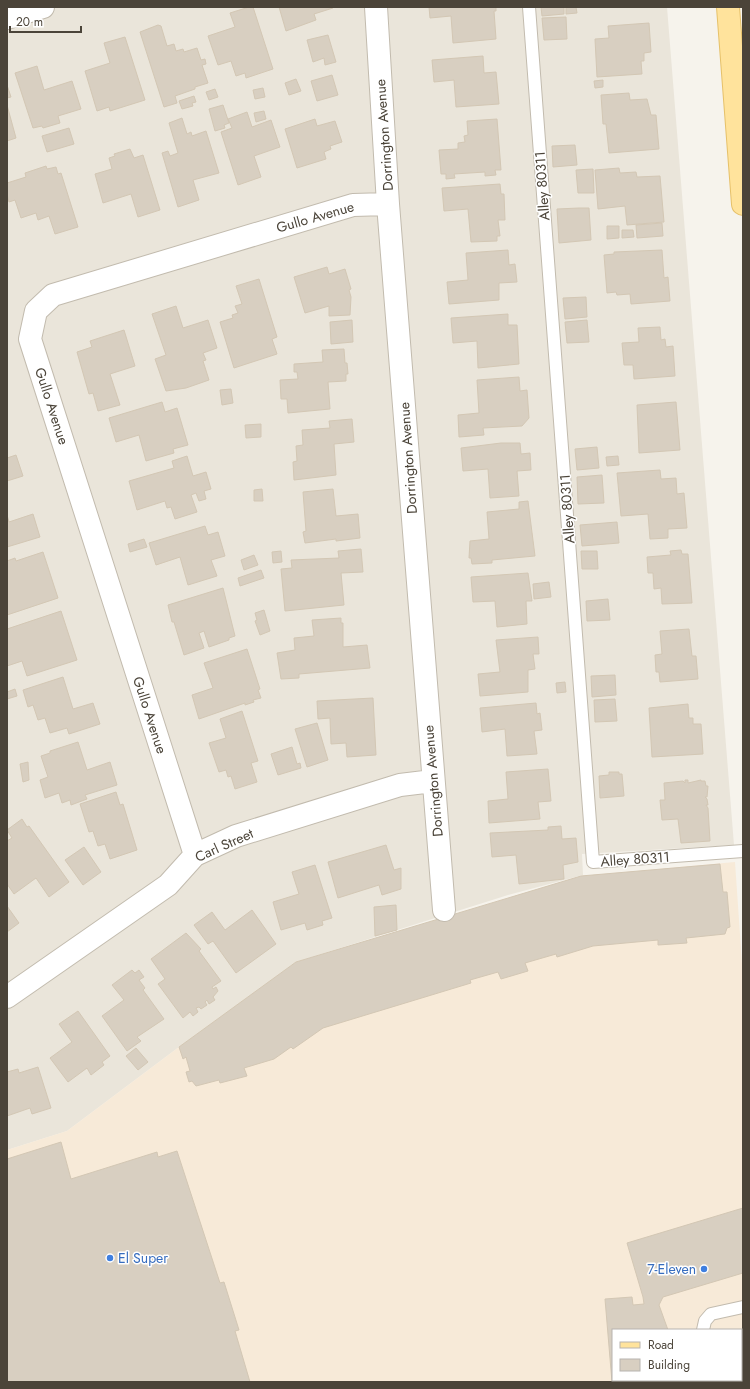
<svg xmlns="http://www.w3.org/2000/svg" width="750" height="1389" viewBox="0 0 750 1389" font-family="Jost,sans-serif">
  <style>
    .residential { fill: #eae5da }
    .commercial { fill: #f7ead8 }
    .building { fill: #d8cfc1; stroke: #d3c7b4 }
    .lines { fill: none; stroke-linecap: round; stroke-linejoin: round }
    .lane-casing { stroke: #c2bbae; stroke-width: 14 }
    .street-casing { stroke: #c2bbae; stroke-width: 24 }
    .primary-casing { stroke: #e6c16a; stroke-width: 24 }
    .lane { stroke: #fff; stroke-width: 12 }
    .street { stroke: #fff; stroke-width: 22 }
    .primary { stroke: #ffe39c; stroke-width: 22 }
    .shop-dot { fill: #3f7fe0; stroke: #fff; stroke-width: 1.5 }
    .labels { text-anchor: middle; dominant-baseline: central; stroke-width: 3; stroke-linejoin: round; paint-order: stroke }
    .street-label { font-size: 14px; fill: #4b4439; stroke: #fff }
    .shop-label { font-size: 14px; fill: #366cbe; stroke: #fff; text-anchor: start }
  </style>
  <rect width="100%" height="100%" fill="#f6f3ec"/>
  <path class="residential" d="M7,7H667L734,845L582,854L583,875L508,895L296,962L179,1047L67,1131L7,1150Z"/>
  <path class="commercial" d="M735,862L743,978V1374L741,1375V1330H613V1380H724L718,1382H7V1150L67,1131L179,1047L296,962L581,876Z"/>
  <path class="building" d="M249,7H253L273,69L246,78L245,73L236,76L231,61L218,65L208,36L235,27L230,13Z
    M279,7H332L333,8L314,14L316,20L286,31Z
    M429,7H496V11H494L496,39L453,43L451,16L430,18Z
    M541,7H564V14L542,16Z
    M566,7H576L577,13L566,14Z
    M566,17L567,39L544,40L542,18Z
    M649,23L651,52L644,53V61H641L642,74L597,77L595,39L609,38L608,26Z
    M158,25L161,26L167,46L174,44L176,51L183,49L184,52L197,48L201,60L205,59L206,64L202,65L208,83L195,87V89L175,96L177,103L164,107L140,32Z
    M328,35L336,62L325,65L324,58L313,62L307,40Z
    M125,37L145,100L110,111L109,107L97,111L85,71L110,63L104,43Z
    M483,56L484,73L496,72L499,104L456,107L454,80L434,82L432,60Z
    M37,66L44,90L72,81L81,109L58,116L60,123L43,128L42,126L33,128L15,73Z
    M332,75L338,95L317,101L311,81Z
    M296,79L301,91L289,95L285,83Z
    M603,80V87L595,88L594,81Z
    M7,85L11,97L7,98Z
    M263,88L265,97L255,99L253,90Z
    M215,89L218,97L209,100L206,92Z
    M629,93L630,100L647,99L651,115H656L659,149L609,153L606,124H603L601,95Z
    M194,96L196,102L192,103L193,106L182,109L179,101Z
    M7,105L16,138L7,141Z
    M223,105L229,123L224,125L225,128L215,131L209,109Z
    M264,111L266,119L256,122L254,113Z
    M247,112L252,127L271,120L280,147L254,156L261,177L238,185L221,132L232,128L228,119Z
    M182,118L187,134L191,132L192,136L206,131L219,173L193,180L199,200L178,207L162,153L168,151L170,156L178,153L169,123Z
    M315,119L317,126L335,121L342,142L330,146L331,149L324,152L326,159L297,168L285,129Z
    M497,119L501,170H495L496,175L485,176V172L454,174L455,178L446,179V174H441L439,150L458,149V143L465,142L464,136L468,135L467,121Z
    M69,128L74,144L47,152L42,136Z
    M575,145L577,165L553,167L552,146Z
    M130,149L134,158L143,155L160,210L138,217L131,194L103,203L95,174L112,169L109,158L115,156L114,154Z
    M46,166L47,169L56,167L58,174L61,173L78,227L55,234L49,216L38,220L36,213L21,218L15,200L9,202L7,194V183L26,177L25,173Z
    M619,168L620,173L636,172L637,177L660,176L664,222L627,225L625,206L598,209L595,170Z
    M593,169L594,193H578L576,170Z
    M500,184L501,194H504L505,220H498L500,236H497V241L471,242L468,209L444,211L442,188Z
    M579,208H589L591,240L559,243L557,209Z
    M662,223L663,236L637,238L636,225Z
    M607,226H619V238L607,239Z
    M622,230H633L634,237L622,238Z
    M508,250L509,265L515,264L517,282L499,283V300L449,304L447,282L468,280L466,253Z
    M662,250L664,278L668,277L670,301L631,304L630,294L617,295L616,292L607,293L604,255L614,254V252Z
    M327,267L329,274L345,269L351,289L349,290L351,297L350,315L329,316V306L305,313L294,277Z
    M259,279L277,337L272,339L277,354L234,368L220,322L233,318L232,315L238,313L235,306L242,304L236,286Z
    M586,297L587,317L565,319L563,298Z
    M176,306L183,328L208,320L217,348L203,353L206,360L203,361L209,380L186,388L166,391L155,359L166,355L152,314Z
    M508,314V325H517L519,364L478,368L477,341L453,343L451,318Z
    M352,320L353,342L331,344L330,322Z
    M587,320L589,342L567,343L565,322Z
    M660,327L661,340L665,339L666,347L673,346L675,376L634,379L633,365H624L622,343L639,342L638,328Z
    M124,330L135,366L110,374L120,405L98,411L93,393L89,394L77,352L92,347L90,341Z
    M344,349L345,363H347L348,374H346V381L328,382L330,409L288,413L287,399H281L280,380L298,379L297,372H294V364L323,362L322,350Z
    M519,377L520,391L527,390L529,418L522,426L483,428L484,435L459,437L458,415L479,413L477,380Z
    M231,389L233,403L222,405L220,390Z
    M162,402L165,412L177,408L188,445L173,449L174,453L146,461L139,435L116,442L109,418Z
    M676,402L680,450L639,453L637,405Z
    M352,419L354,442L334,444L336,475L294,480L293,462L297,461L296,446L303,445L302,430L330,428L329,421Z
    M261,424V437L246,438L245,425Z
    M501,443H520L521,454L530,453L531,470L517,471L519,496L490,498L488,469L463,471L461,448Z
    M597,447L599,468L577,470L575,449Z
    M16,455L23,476L7,481V458Z
    M187,456L193,476L206,472L211,489L204,491L206,499L199,501L196,493L191,495L197,512L175,519L171,507L167,508L165,501L137,510L129,481L174,468L172,461Z
    M618,456L619,465L607,466L606,457Z
    M660,470L661,479L676,478L677,494L684,493L687,528L668,529V538L650,539L648,514L621,516L617,473Z
    M602,475L604,503L578,504L577,477Z
    M262,489L263,501H254V490Z
    M333,489L336,516L358,514L360,538L336,541V539L305,543L303,532L306,531L303,492Z
    M528,501L535,556L492,560V563L472,564L471,558H469L470,541L489,539L487,512L519,509V502Z
    M33,514L40,537L7,547V515L9,522Z
    M617,522L619,543L582,546L580,525Z
    M205,526L208,535L218,532L225,556L211,560L217,576L188,585L180,557L156,565L149,543Z
    M144,539L147,547L130,552L128,544Z
    M361,549L363,572L341,573L344,605L285,611L281,569L292,568L291,560L339,558L338,551Z
    M681,550L682,554H688L692,603L662,604L661,588L654,589L653,573H648L647,557L671,555L670,551Z
    M281,551L282,562L273,563L272,552Z
    M581,551H597L598,569H582Z
    M43,552L58,598L7,615V561L15,558L16,561Z
    M254,555L258,565L244,570L241,560Z
    M261,570L264,578L240,586L238,578Z
    M528,573L532,601H526L527,624L497,627L495,601L473,602L471,577Z
    M549,582L551,597L534,599L533,584Z
    M223,588L235,636L229,638V640L209,647L204,631L199,633L204,648L184,655L174,622H172L168,605Z
    M608,599L610,620L587,621L586,601Z
    M264,610L270,631L260,635L255,621L257,620L255,613Z
    M61,611L77,660L27,676L22,661L7,666V629Z
    M341,618V623H343V647L367,645L370,668L299,674V678L281,679L277,653L295,650L294,638L314,636L312,620Z
    M689,629L692,656H696L698,679L660,682L659,672H656L655,655L662,654L660,631Z
    M538,637L539,654H533L535,669L528,670V692L480,696L478,674L500,672L496,640Z
    M247,649L260,689L258,690L261,698L253,700L254,702L245,705V703L199,719L192,695L213,688L204,663Z
    M615,675L616,695L592,697L591,676Z
    M63,677L73,709L93,703L100,724L69,734L67,728L50,733L45,718L38,720L33,705L28,707L23,690Z
    M565,682L566,692L557,693L556,683Z
    M15,689L17,696L7,699V692Z
    M373,698L376,755L347,757L346,743L331,744L330,718L318,719L317,701Z
    M615,699L617,721L595,722L594,700Z
    M536,703L537,714L540,713L542,730L534,731L537,754L507,756L505,729L482,732L480,708Z
    M688,704L689,718H693V724H701L703,754L652,757L649,708Z
    M242,711L258,761L251,763L257,782L235,789L231,776L228,777L226,770L219,772L209,743L226,738L220,719Z
    M317,723L328,760L307,767L295,729Z
    M78,742L87,770L110,762L117,785L85,795L87,799L71,805L70,800L62,803L59,793L45,798L40,780L48,777L41,756L50,753V751Z
    M292,747L297,764L300,763L301,768L278,775L271,754Z
    M28,762L29,780L23,782L20,764Z
    M548,769L551,801L538,802L540,819L489,823L488,801L508,799L506,772Z
    M609,772H619V774H622L624,796L600,798L599,776L609,775Z
    M685,780H688V783L701,780V781H705L706,786H708L707,797H705L707,799L708,805H706L708,808L710,841L681,843L678,819L662,820L660,800H665L664,783L683,781L685,783Z
    M116,792L120,805L123,804L137,850L110,859L105,844L98,846L93,831L89,832L80,804Z
    M22,819L27,827L29,826L69,882L49,897L36,878L14,894L7,884V841L12,838L7,830Z
    M561,826L562,839L576,838L578,862L563,865L564,879L519,884L516,855L492,857L490,833L548,830V827Z
    M386,845L394,870L401,868V889L382,895L379,885L338,898L328,862Z
    M84,847L101,872L83,885L65,860Z
    M720,864L723,892H727L730,927L727,928L725,934L686,938L687,943L658,945V940L593,946L557,957L556,954L525,963L528,971L501,979L498,972L470,980L471,983L323,1028L293,1049L291,1047L274,1059L244,1068L247,1076L220,1083L219,1080L196,1086L192,1081L189,1082L186,1072L190,1071L186,1057L183,1059L179,1047L296,962L581,876Z
    M315,865L332,918L322,921L323,925L307,930L305,923L281,930L273,902L299,894L292,872Z
    M396,905L397,930L375,936L374,907Z
    M7,906L19,923L7,932Z
    M252,910L276,944L236,973L213,941L208,944L194,925L212,912L225,930Z
    M186,933L201,949L199,951L221,981L212,987L213,989L216,987L218,991L213,997L215,1000L209,1004L207,1000L205,1002L207,1005L201,1009L199,1007L196,1008L198,1012L193,1016L190,1012L183,1018L158,984L165,979L151,959Z
    M132,970L135,973L139,970L144,977L139,980L145,988L143,990L164,1019L137,1037L141,1041L127,1051L102,1016L124,1000L112,985Z
    M78,1011L110,1056L102,1062L104,1065L91,1075L87,1068L68,1082L50,1058L72,1042L59,1024Z
    M136,1048L148,1062L138,1070L126,1056Z
    M38,1067L51,1108L32,1114L30,1108L7,1116V1072L18,1069L19,1073Z
    M61,1142L71,1179L157,1152L158,1157L177,1151L220,1283L224,1282L239,1330L235,1331L250,1382H7V1159Z
    M743,1208V1273L663,1297L659,1305L668,1330H613V1380H673V1382H612L605,1299L632,1297L633,1305L644,1304L643,1297L627,1243Z"/>
  <g class="lines">
    <g class="lane-casing">
      <path id="lane" d="M529,7L593,862L743,851
        M703,1330L705,1321L711,1314L743,1307
        M706,1380V1382"/>
    </g>
    <g class="street-casing">
      <path id="street" d="M376,7L388,204L444,910
        M7,18L43,7
        M195,855L30,339L36,311L53,295L353,205L388,204
        M7,997L168,885L195,855L236,836L400,785L433,781"/>
    </g>
    <g class="primary-casing">
      <path id="primary" d="M728,7L743,204"/>
    </g>
    <use href="#lane" class="lane"/>
    <use href="#street" class="street"/>
    <use href="#primary" class="primary"/>
  </g>
  <g class="shop-dot">
    <circle cx="110" cy="1258" r="4"/>
    <circle cx="704" cy="1269" r="4"/>
  </g>
  <g class="labels">
    <g class="street-label">
      <text transform="translate(384 135) rotate(-94)">Dorrington Avenue</text>
      <text transform="translate(542 186) rotate(-94)">Alley 80311</text>
      <text transform="translate(315 217) rotate(-16)">Gullo Avenue</text>
      <text transform="translate(52 406) rotate(72)">Gullo Avenue</text>
      <text transform="translate(408 458) rotate(-94)">Dorrington Avenue</text>
      <text transform="translate(567 509) rotate(-94)">Alley 80311</text>
      <text transform="translate(150 715) rotate(72)">Gullo Avenue</text>
      <text transform="translate(433 781) rotate(-95)">Dorrington Avenue</text>
      <text transform="translate(224 845) rotate(-24)">Carl Street</text>
      <text transform="translate(635 859) rotate(-4)">Alley 80311</text>
    </g>
    <g class="shop-label">
      <text x="118" y="1258">El Super</text>
      <text x="696" y="1269" text-anchor="end">7-Eleven</text>
    </g>
  </g>
  <rect width="750" height="1389" fill="none" stroke="#4b4439" stroke-width="16"/>
  <rect x="612" y="1329" width="130" height="52" fill="#ffffff" stroke="#b7b4b0"/>
  <rect x="620" y="1342" width="20" height="6" fill="#ffe39c" stroke="#b7b4b0"/>
  <text x="648" y="1349" font-size="12" fill="#4b4439">Road</text>
  <rect x="620" y="1359" width="20" height="12" fill="#d8cfc1" stroke="#b7b4b0"/>
  <text x="648" y="1369" font-size="12" fill="#4b4439">Building</text>
  <path d="M10 26v6h71v-6" fill="none" stroke="#4b4439" stroke-width="2"/>
  <text x="16" y="26" font-size="12" fill="#4b4439" stroke="#ffffff" stroke-width="3" paint-order="stroke">20 m</text>
</svg>
